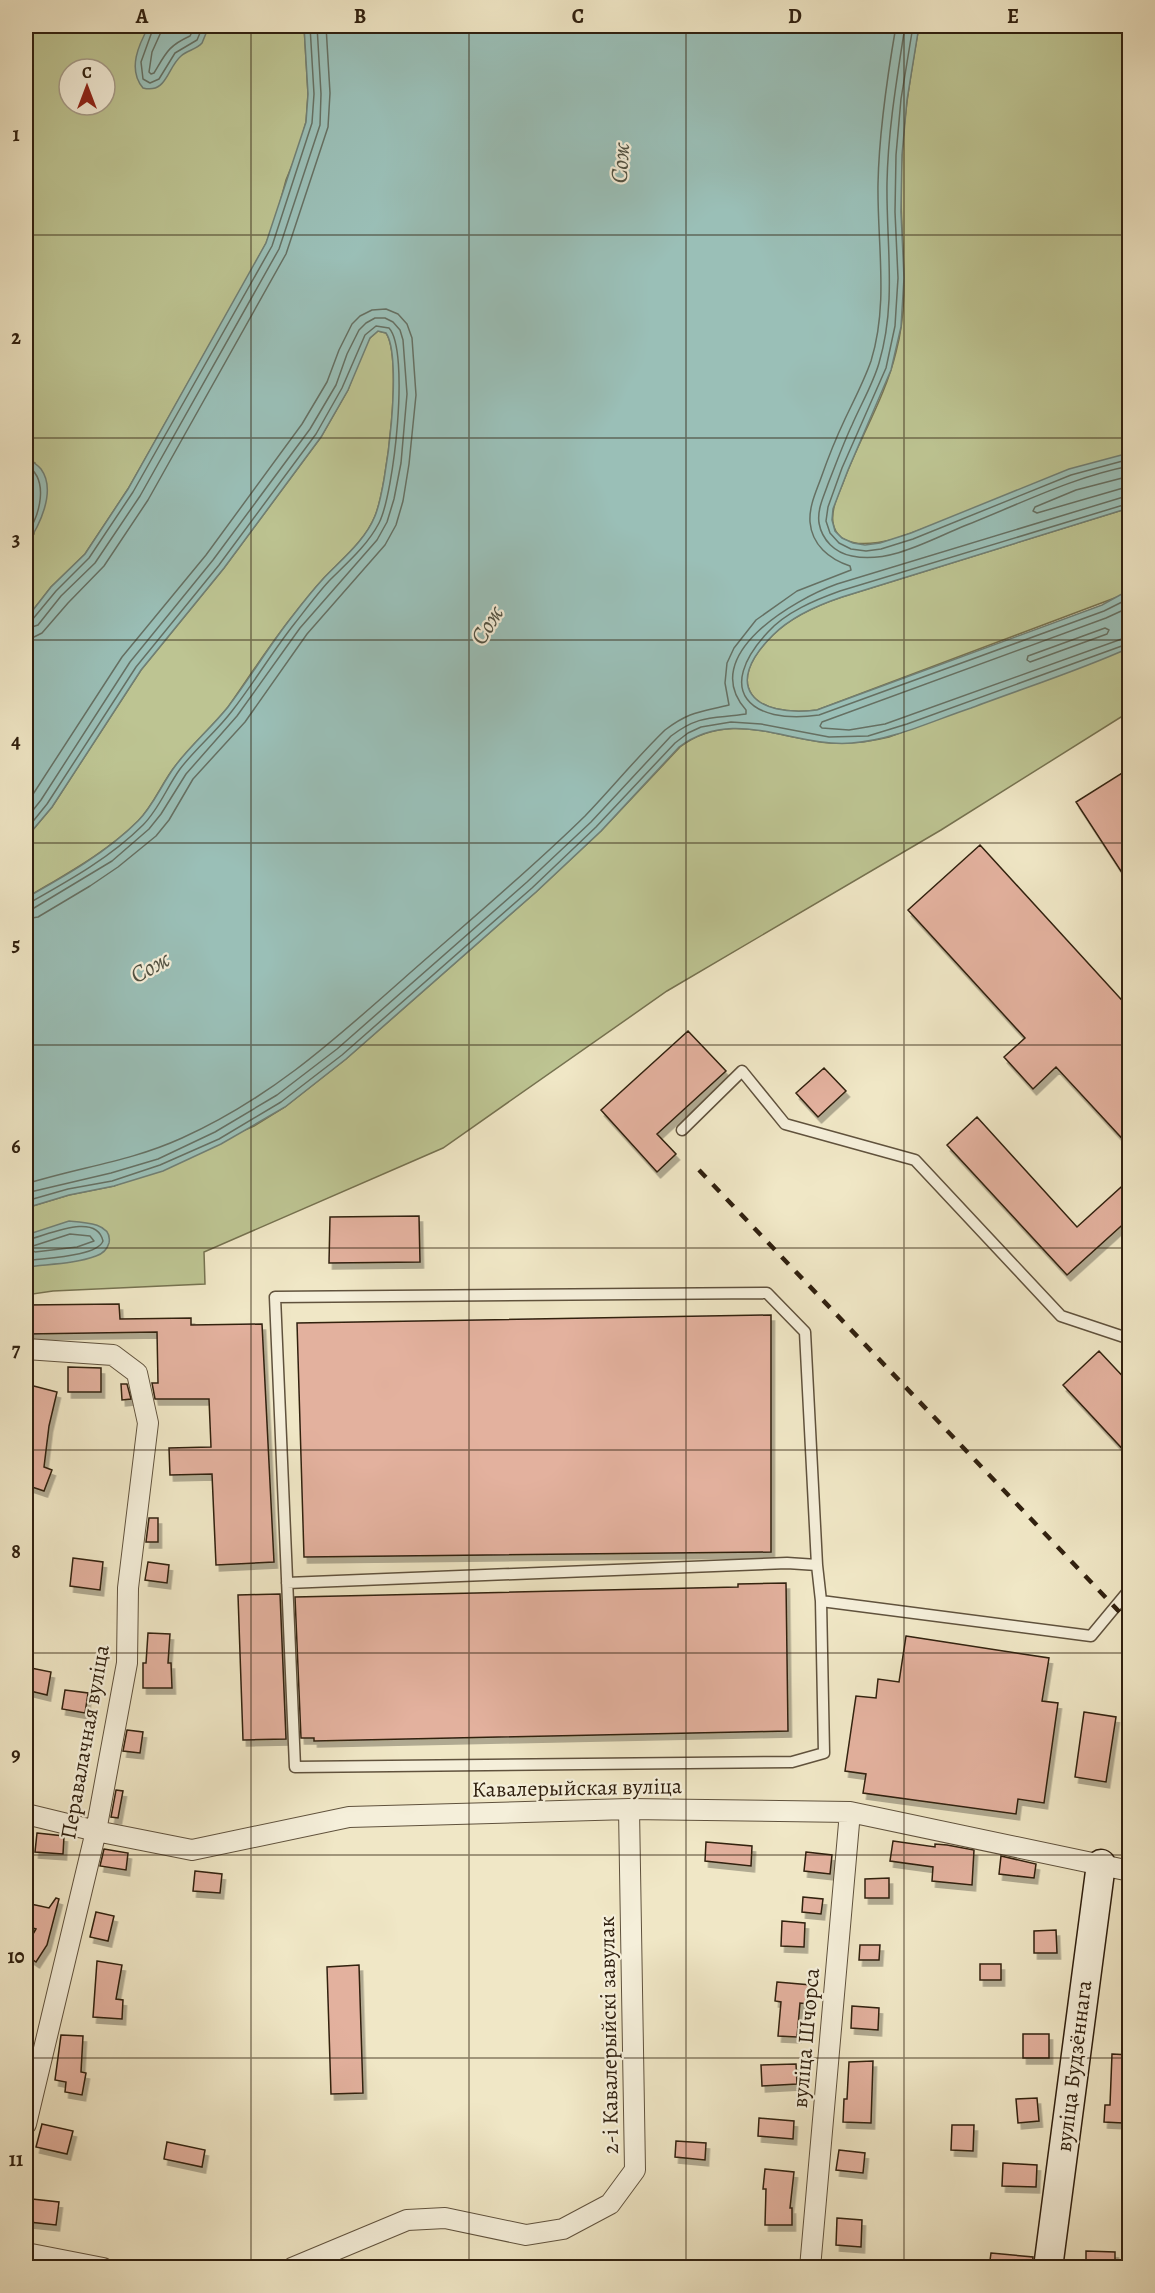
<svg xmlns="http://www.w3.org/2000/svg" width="1155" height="2293" viewBox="0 0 1155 2293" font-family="Alegreya,serif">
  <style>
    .green { fill: #bdc492; stroke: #767250; stroke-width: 1.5; fill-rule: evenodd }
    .water { fill: #9abfb7; stroke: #707f74; stroke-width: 1.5 }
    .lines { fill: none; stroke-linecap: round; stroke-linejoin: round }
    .shore { stroke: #657063; stroke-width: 1.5 }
    .building { fill: #e3b19e; stroke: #30200f; stroke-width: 1.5; filter: url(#shadow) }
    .lane-casing { stroke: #60523d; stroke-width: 13 }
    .street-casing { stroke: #60523d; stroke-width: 22 }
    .secondary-casing { stroke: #30200f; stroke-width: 31 }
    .lane { stroke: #f5efda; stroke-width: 10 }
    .street { stroke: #f5efda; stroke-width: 20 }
    .secondary { stroke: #f5efda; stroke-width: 28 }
    .rail { stroke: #30200f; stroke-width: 4.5; stroke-dasharray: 10 10; stroke-linecap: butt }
    .grid { fill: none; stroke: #30200f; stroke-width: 1.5; stroke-opacity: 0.55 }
    .labels { text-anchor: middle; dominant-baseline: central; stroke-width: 4.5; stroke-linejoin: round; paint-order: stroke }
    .street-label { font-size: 22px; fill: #30200f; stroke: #f5efda }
    .water-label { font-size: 24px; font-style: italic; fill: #505041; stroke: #f5efda }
    .neatline { fill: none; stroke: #30200f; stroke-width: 2 }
    .grid-label { font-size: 20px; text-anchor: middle; font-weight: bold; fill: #30200f }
  </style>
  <defs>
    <filter id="shadow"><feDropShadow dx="3.5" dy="6" stdDeviation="0" flood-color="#0004"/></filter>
  </defs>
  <rect width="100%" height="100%" fill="#f0e7c6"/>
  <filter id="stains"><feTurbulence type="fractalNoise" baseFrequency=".00333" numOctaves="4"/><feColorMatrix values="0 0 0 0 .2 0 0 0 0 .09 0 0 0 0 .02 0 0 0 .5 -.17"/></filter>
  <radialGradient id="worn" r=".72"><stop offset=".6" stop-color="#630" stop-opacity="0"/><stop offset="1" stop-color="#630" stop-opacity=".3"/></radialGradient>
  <path class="green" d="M26,26H304L308,94L306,122L298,151L286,180L275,221L266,243L253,268L128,489L85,554L51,587L26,619V545L34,534L35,463L26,458ZM69,69H105V105H69Z
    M919,26H1129V453L895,539C875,544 838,551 833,523C831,509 838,495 843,483C859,439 885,398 896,352C911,297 900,240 901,184C901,131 910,78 919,26Z
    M378,331L386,333C403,357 387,487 375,516C365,541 341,560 323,579C312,591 301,605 291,618C269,646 249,677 228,707C212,727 192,744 176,765C162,782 154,805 138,821C106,853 64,875 26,898V838L52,807L141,670L224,568L321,437L348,390L364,347L370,338Z
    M1129,508V590L1120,596L817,710C754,718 721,686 773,635C792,616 818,605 842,597Z
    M1129,648V712L941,830L667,991L443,1148L204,1252L205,1284L53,1291L26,1295V1208L69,1195L114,1186L254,1126L285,1107L346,1059L536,892L601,831L680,747C728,711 777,738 830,743C851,744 869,742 889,737Z"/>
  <path class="water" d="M149,26H209L202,43C196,50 187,50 181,56C167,68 167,94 143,88C127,69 139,44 149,26Z
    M304,26H919L907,100L902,155L901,212L904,278L901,327L891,370L848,470L833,509L832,520L835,531L842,538L853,543L865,545L880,543L911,533L1069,469L1129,453V508L842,597C818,605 792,616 773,635C721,686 754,718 817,710L1102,605L1129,590V648C1078,671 1024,688 971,708C932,721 893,740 852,743C792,748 735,705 679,747L601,831L536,892L346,1059L285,1107L221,1144L163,1171L114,1186L69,1195L26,1208V898C65,876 106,853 138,821C154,805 162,783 176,765C192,744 212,727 228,707C250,678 269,646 291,618C301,605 312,591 323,579C341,560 365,541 375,516C387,487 403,357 386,333L378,331L370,338L348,390L321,437L224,568L141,670L52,807L26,838V619L51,587L85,554L128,489L266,243L306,122L308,94Z
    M26,458C31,461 37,464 41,469C57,491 39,527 26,545Z
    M69,1221C83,1222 113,1223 109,1243C107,1250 102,1254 96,1256C75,1264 48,1264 26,1267V1235Z"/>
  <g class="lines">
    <path class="shore" d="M154,26L141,62L143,79L150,83L159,79L175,53L197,40L203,26
      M162,26L161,32L152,52L149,72L151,74L154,73C166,53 168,46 190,36L195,26
      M905,26C897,78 888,130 887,183C886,243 897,303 879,363C873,384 861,404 852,425C843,444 836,464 828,484C824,496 817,509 819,523C822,540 835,553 852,556C889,564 930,540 964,526C1018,505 1072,477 1130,466
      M913,26L901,99L896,155L895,212L898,278L895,326L886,368L842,468L828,507L826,521L830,533L839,543L851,549L866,551L881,549L913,539L1071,475L1130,459
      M26,465C50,479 40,516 26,535
      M1130,476L1076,490L1035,507L1033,511L1037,513L1130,486
      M1130,503L840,591C815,600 786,612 768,632C714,690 749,725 819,715L1104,611L1130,598
      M1130,607L1106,618L822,722L820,726L822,728L849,730L885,724L1130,636
      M26,622L32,620L56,591L89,558L133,492L272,246L312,123L314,94L310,26
      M1105,628L1109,630L1107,634L1030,662L1027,660L1028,656Z
      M26,629L38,625L61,596L95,563L140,496L279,249L320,125L321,94L317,26
      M26,638L34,637L42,633L68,603L104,566L148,500L286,254L328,127L330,93L326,26
      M26,805L122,657L206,555L302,424L327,382L339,350L352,324L360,316L372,310L386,309L398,314L407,324L412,338L416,395L409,464L403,501L396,525L385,545L307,634L245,722L193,779L169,820L156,836L118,867L90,886L38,917L26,919
      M26,819L41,800L130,662L213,560L310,429L336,385L347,354L359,330L366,323L375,318H385L393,322L400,330L403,340L407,394L401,463L394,499L387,522L377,540L300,628L237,716L186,774L161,814L149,829L112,861L34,908L26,910
      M26,830L47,804L136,667L219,565L316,434L342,388L365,335L376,326L389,328C410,351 394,494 379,523C367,546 347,563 329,581C317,594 306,609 295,623C272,652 254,683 232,711C216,732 196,748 180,769C167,787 159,809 143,825C111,857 70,880 31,902H26
      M26,1184C80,1167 129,1162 182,1138C269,1099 332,1042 402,980C463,926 527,873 585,816C612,788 637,757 665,730C690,711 701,712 729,705L725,683L727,663L734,648L756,620L797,591L851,570L850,566C829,559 812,545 810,522C809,506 816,492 821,478C828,458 836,438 845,419C854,400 864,381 871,361C889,303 877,243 878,184C879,131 887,78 896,26
      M26,1193L111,1173L158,1159L215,1132L277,1095L337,1049L527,882L591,822L671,736C700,714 713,719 746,714V710C697,655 795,599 837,584L1130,495
      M26,1201L68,1189L112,1181L160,1165L219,1139L281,1102L342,1055L532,888L596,827L675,743L688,733L701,727L731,722L761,724L829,737L868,736L907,724L1130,643
      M70,1234L90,1236L94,1241L77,1247L35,1252L32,1250L33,1246Z
      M26,1240C42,1238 96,1210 103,1241C97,1257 42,1258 26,1261"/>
  </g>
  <path class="building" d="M1130,768V885L1076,802Z
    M980,845L1130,1009V1147L1056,1067L1033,1089L1004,1057L1025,1038L908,910Z
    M688,1031L726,1071L657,1134L676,1154L657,1172L601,1110Z
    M824,1068L846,1091L818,1117L796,1093Z
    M977,1117L1077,1227L1130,1179V1218L1067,1275L947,1145Z
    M419,1216L420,1262L329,1263L330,1217Z
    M119,1304L120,1319L191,1318V1325L262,1324L274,1562L216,1565L212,1474L170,1475L169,1448L211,1447L209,1399H155L152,1383H158L157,1332L26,1334V1305Z
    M771,1315V1552L304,1557L297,1323Z
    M1099,1351L1130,1384V1457L1063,1385Z
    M68,1367L101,1368V1392H68Z
    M26,1384L57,1392L49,1426L44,1467L52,1470L44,1491L26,1485Z
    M121,1384H127L131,1399L122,1400Z
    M149,1518H158V1542H146Z
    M73,1558L103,1562L100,1590L70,1586Z
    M148,1562L169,1565L167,1583L145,1580Z
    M786,1583L788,1731L314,1741V1738H301L295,1597L738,1587V1584Z
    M280,1594L286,1739L243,1740L238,1595Z
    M148,1633L170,1634L168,1663H171L172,1688H143V1663H146Z
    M906,1636L1049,1658L1042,1701L1058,1703L1044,1803L1018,1799L1016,1814L863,1793L866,1774L845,1771L856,1696L876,1698L878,1679L899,1682Z
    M26,1667L51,1672L47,1695L26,1690Z
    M65,1690L88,1693L85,1713L62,1709Z
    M1084,1712L1116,1717L1106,1782L1075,1777Z
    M127,1730L143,1732L140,1753L123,1751Z
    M116,1790L123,1791L118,1818L111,1817Z
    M37,1833L64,1836L63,1854L35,1852Z
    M893,1841L935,1847V1844L947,1845L974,1850L972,1885L932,1881L933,1867L890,1861Z
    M706,1842L752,1846L751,1866L705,1861Z
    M104,1849L128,1853L126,1870L100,1866Z
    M806,1852L832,1855L830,1874L804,1871Z
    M1001,1856L1036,1864L1034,1878L999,1874Z
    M195,1871L222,1874L220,1893L193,1891Z
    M889,1878V1898H865V1879Z
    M803,1897L823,1899L821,1914L802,1912Z
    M56,1898L59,1899L47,1945L36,1962L26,1955V1946L36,1929L26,1926V1903L49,1908Z
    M96,1912L114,1916L108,1941L90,1937Z
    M782,1921L805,1923L804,1947L781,1946Z
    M1056,1930L1057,1953H1034V1931Z
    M860,1945H880L879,1960H859Z
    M97,1961L122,1965L116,1999L123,2000L122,2019L93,2017Z
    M980,1964H1001V1980H980Z
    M359,1965L363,2093L331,2094L327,1967Z
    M777,1982L811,1985L809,2004L800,2003L797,2037L778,2036L781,2002L775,2001Z
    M852,2006L879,2008L878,2030L851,2028Z
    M1023,2034H1049V2058H1023Z
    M61,2035L83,2036L81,2072L86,2073L82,2095L65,2092L66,2082L55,2080Z
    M1112,2054L1130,2055V2082H1124L1123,2123L1104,2122L1105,2105H1110Z
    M873,2061L871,2123L843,2122L844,2099H847L849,2062Z
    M796,2064L797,2084L762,2086L761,2065Z
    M1037,2098L1039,2121L1018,2123L1016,2099Z
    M759,2118L794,2121L793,2139L758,2136Z
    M42,2124L73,2131L67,2154L36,2147Z
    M952,2125H974L973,2151L951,2150Z
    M676,2141L706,2143L705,2160L675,2157Z
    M167,2142L205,2150L202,2167L164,2159Z
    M839,2150L865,2153L863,2173L836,2170Z
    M1003,2163L1037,2165L1036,2187L1002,2186Z
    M765,2169L794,2172L790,2208H792V2225H765L766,2189H763Z
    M32,2199L59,2202L56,2225L29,2222Z
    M837,2218L862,2220L861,2247L836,2245Z
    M1086,2251L1115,2252V2268H1086Z
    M991,2253L1033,2257L1032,2268H989Z"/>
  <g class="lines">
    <g class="lane-casing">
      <path id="lane" d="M682,1130L742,1071L785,1124L915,1160L1061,1316L1130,1339
        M817,1565L821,1601
        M287,1583L787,1563L817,1565L805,1332L767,1293L275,1297L295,1767L792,1762L824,1753L821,1601L1091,1636L1130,1589"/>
    </g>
    <g class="street-casing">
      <path id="street" d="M26,1349L113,1355L137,1373L148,1423L128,1588L127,1663L96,1831L26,2124
        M26,1814L96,1831L192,1850L349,1817L629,1809L850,1812L1130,1871
        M26,2253L103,2268
        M292,2268L407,2220L445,2218L526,2235L563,2229L610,2204L635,2170L629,1809
        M810,2268L850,1812"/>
    </g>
    <g class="secondary-casing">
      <path id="secondary" d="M1048,2268L1101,1864"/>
    </g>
    <use href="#lane" class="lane"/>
    <use href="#street" class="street"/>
    <use href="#secondary" class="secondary"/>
    <path class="rail" d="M699,1170L1130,1623"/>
  </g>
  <path class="grid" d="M251,26V2268M469,26V2268M686,26V2268M904,26V2268M26,235H1130M26,438H1130M26,640H1130M26,843H1130M26,1045H1130M26,1248H1130M26,1450H1130M26,1653H1130M26,1855H1130M26,2058H1130"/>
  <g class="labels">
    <g class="street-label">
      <text transform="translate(85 1742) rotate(-80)">Перавалачная вуліца</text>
      <text transform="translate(577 1788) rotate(-1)">Кавалерыйская вуліца</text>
      <text transform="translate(609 2035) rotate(-91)">2-і Кавалерыйскі завулак</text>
      <text transform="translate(806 2038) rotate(-85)">вуліца Шчорса</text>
      <text transform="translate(1074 2066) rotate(-83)">вуліца Будзённага</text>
    </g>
    <g class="water-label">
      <text transform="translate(620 163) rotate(-86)">Сож</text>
      <text transform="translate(487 625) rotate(-58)">Сож</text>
      <text transform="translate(150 967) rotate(-29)">Сож</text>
    </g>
  </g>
  <rect width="1155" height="2293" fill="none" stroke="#f0e7c6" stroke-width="66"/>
  <g transform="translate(87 87)"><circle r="28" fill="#f5efda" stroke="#a69c89" stroke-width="1.5"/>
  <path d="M0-4.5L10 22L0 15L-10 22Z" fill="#8f2418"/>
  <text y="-9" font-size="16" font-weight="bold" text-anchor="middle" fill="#30200f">С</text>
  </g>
  <rect x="33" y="33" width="1089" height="2227" class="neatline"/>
  <g class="grid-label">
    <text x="142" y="23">A</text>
    <text x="360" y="23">B</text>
    <text x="578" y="23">C</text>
    <text x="795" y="23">D</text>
    <text x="1013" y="23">E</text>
    <text x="16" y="141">1</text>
    <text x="16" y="344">2</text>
    <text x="16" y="546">3</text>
    <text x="16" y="748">4</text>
    <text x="16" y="951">5</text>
    <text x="16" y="1153">6</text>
    <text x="16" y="1356">7</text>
    <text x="16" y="1558">8</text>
    <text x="16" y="1761">9</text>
    <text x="16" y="1963">10</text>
    <text x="16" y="2166">11</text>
  </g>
  <rect width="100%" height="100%" filter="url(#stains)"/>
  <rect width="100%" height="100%" fill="url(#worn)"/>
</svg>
